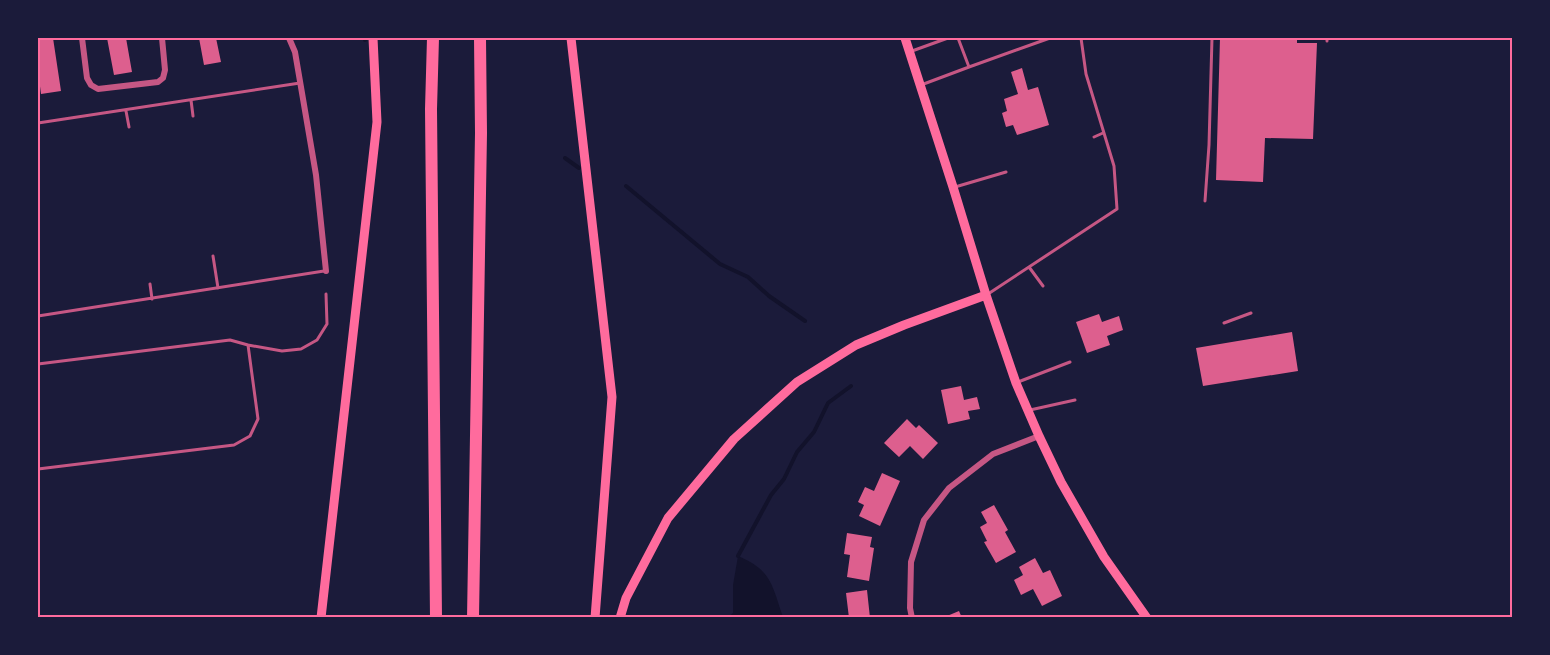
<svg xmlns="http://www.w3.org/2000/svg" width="1550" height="655" viewBox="0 0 1550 655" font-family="Literata,serif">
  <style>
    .water { fill: #12122b }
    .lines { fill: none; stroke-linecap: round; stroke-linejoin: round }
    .stream { stroke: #12122b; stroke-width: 4 }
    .building { fill: #dd5f8e }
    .service { stroke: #c65784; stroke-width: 3 }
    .minor { stroke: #c65784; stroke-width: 6 }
    .secondary { stroke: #ff6b9d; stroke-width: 9 }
    .motorway { stroke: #ff6b9d; stroke-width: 12 }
    .neatline { fill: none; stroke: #ff6b9d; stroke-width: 2 }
  </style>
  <rect width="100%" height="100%" fill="#1b1b3a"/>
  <path class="water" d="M738,556C772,570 772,586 783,617H728L733,613V585Z"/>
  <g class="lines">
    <path class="stream" d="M365,38V40
      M565,158L579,168
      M626,186L720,264L748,277L769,296L805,321
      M738,556L771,495L784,479L797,452L814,432L828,403L851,386"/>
  </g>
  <path class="building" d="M38,38H53L61,91L41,94L38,71Z
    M107,38H126L132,72L114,75Z
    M199,38H216L221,62L204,65Z
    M1220,38H1297V43H1317L1313,139L1265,138L1263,182L1216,180Z
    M1022,68L1028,90L1038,87L1049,125L1017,135L1013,125L1006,127L1002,113L1007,111L1004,99L1018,94L1011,72Z
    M1099,314L1102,322L1119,316L1123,330L1107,336L1110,345L1087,353L1076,322Z
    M1292,332L1298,371L1203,386L1196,348Z
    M961,386L964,400L977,397L980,409L968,411L970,419L948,424L941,390Z
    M907,419L916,428L919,425L938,443L923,459L910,446L899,457L884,443Z
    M882,473L900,481L880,526L859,516L864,505L858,502L865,487L874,491Z
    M994,505L1008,530L1005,532L1016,552L996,563L984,542L987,541L980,527L987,523L981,512Z
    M847,533L872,537L870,547L874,548L869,581L847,577L850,555L844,554Z
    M1035,558L1043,573L1050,570L1062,596L1042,606L1033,589L1021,595L1014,580L1023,575L1019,567Z
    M867,590L870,618H849L846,593Z
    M959,611L962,618H948L947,616Z"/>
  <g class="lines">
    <path class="service" d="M1327,41V38
      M912,51L948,38
      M969,67L1050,38
      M921,85L969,67L958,38
      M191,100L193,116
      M126,111L129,127
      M38,123L300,83
      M1094,137L1103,133
      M955,187L1006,172
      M1205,201L1209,145L1212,38
      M213,256L218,288
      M1029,267L1043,286
      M150,284L152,299
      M988,294L1117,209L1114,166L1086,74L1081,38
      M38,316L324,271
      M1224,323L1251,313
      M248,345L282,351L301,349L317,340L327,324L326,294
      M38,364L230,340L248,345L258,419L250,436L234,445L38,469
      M1018,382L1070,362
      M1030,410L1075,400"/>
    <path class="minor" d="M82,38L87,78L91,85L98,89L158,82L163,78L165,70L162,38
      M289,38L295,52L316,175L326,271
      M912,618L910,608L911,562L924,520L949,488L993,454L1039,436"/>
    <path class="secondary" d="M571,38L612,397L595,618
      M905,38L953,187L986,295L1016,383L1039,436L1061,482L1104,557L1147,618
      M321,618L377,122L373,38
      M620,618L626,598L668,518L734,439L797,382L856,345L904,325L986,295"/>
    <path class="motorway" d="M433,38L431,109L436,618
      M473,618L481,133L480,38"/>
  </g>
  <rect width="1550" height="655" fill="none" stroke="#1b1b3a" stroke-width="78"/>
  <rect x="39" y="39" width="1472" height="577" class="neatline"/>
</svg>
